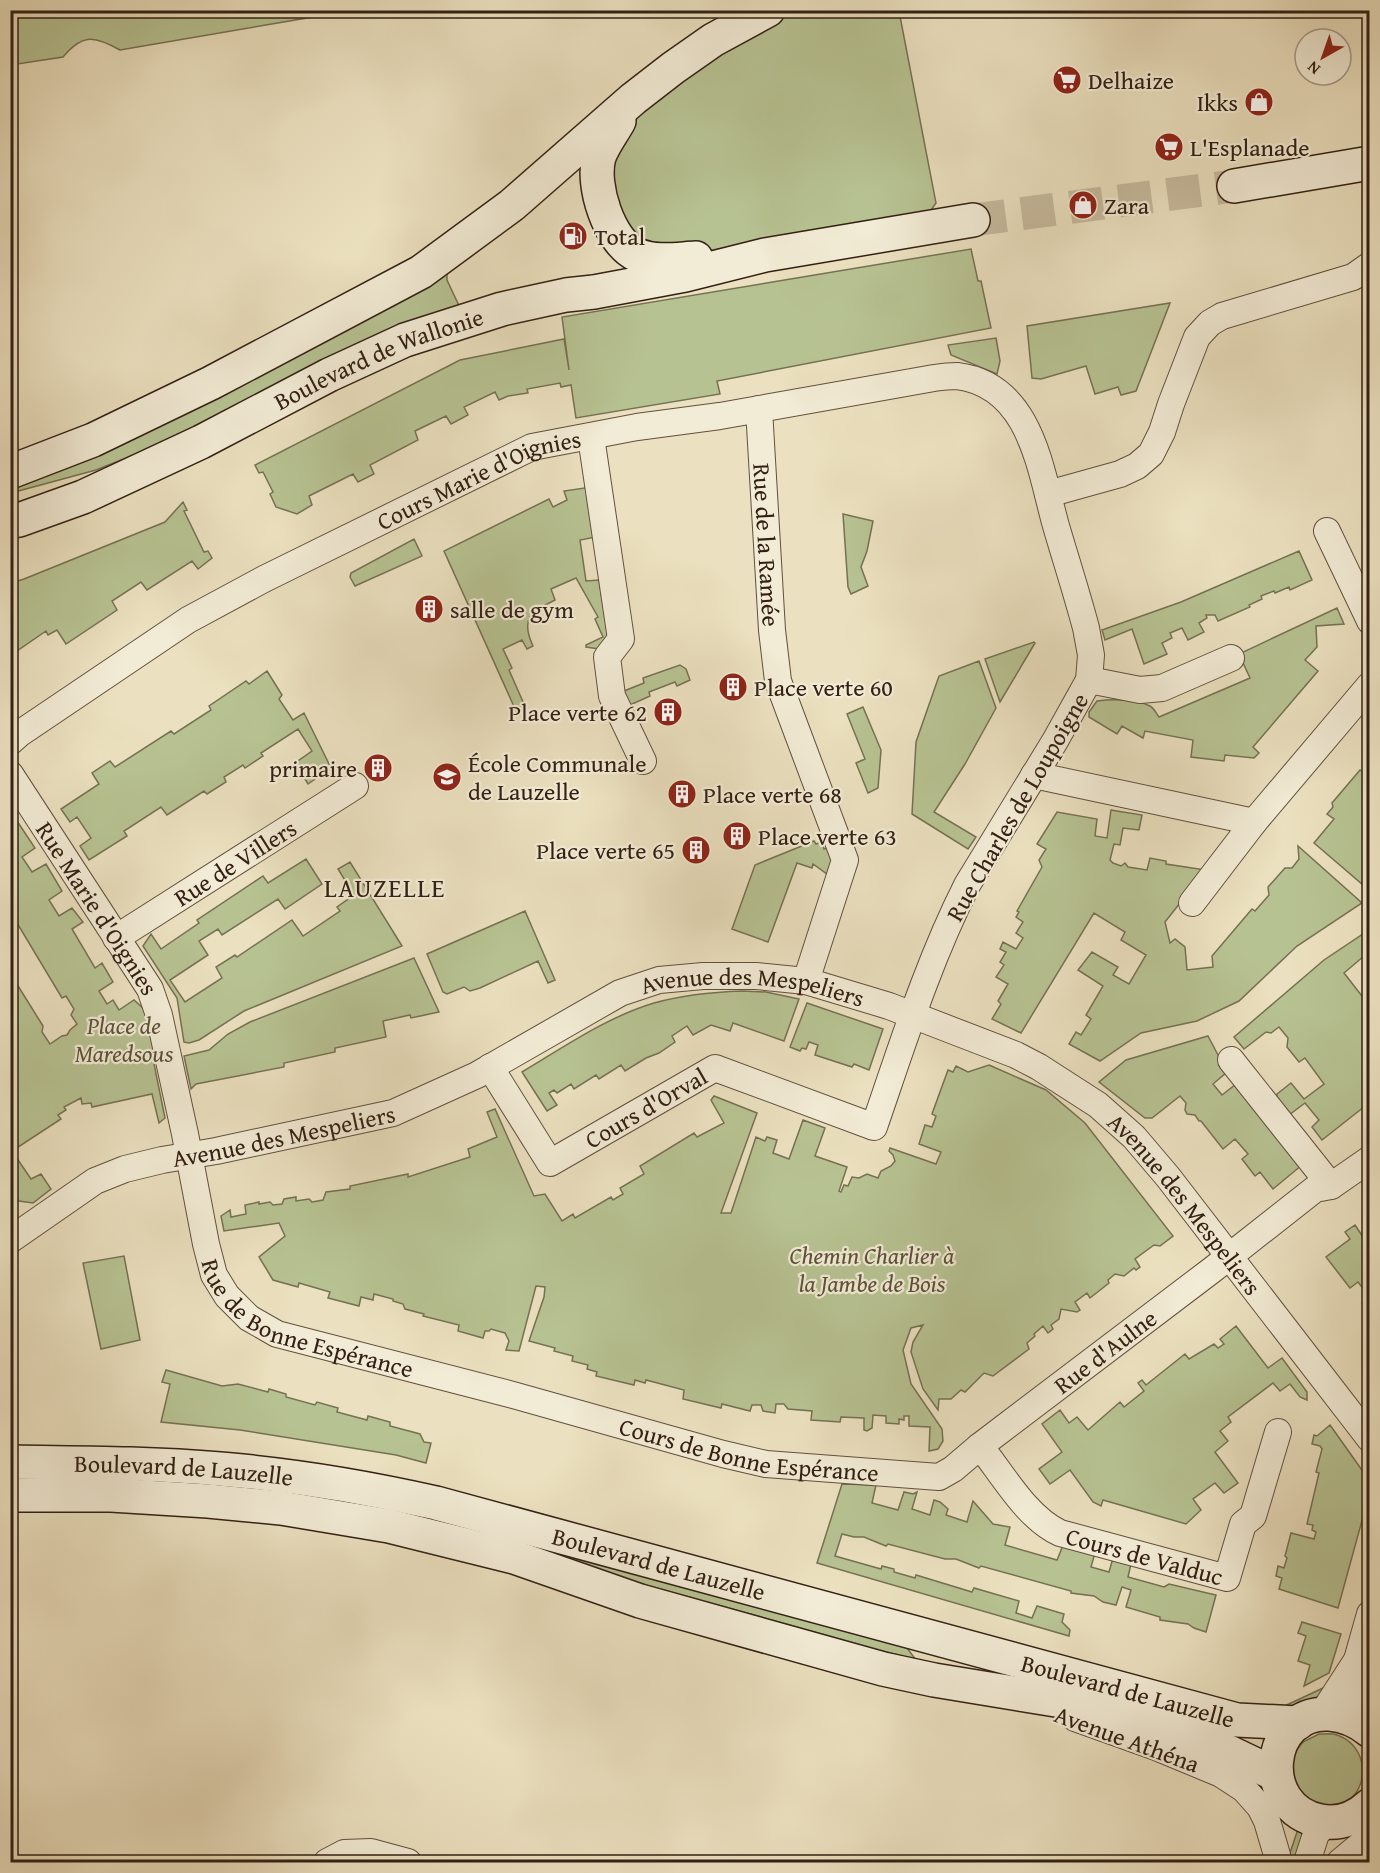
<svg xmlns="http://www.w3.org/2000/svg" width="1380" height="1873" viewBox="0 0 1380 1873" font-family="'Gentium Book Plus',serif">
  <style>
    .green { fill: #b7c292; stroke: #757153; stroke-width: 1.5 }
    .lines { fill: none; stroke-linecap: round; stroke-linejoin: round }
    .secondary-tunnel { stroke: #c6ba9d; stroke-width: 33; stroke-dasharray: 33 16; stroke-linecap: butt }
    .minor-casing { stroke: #61503f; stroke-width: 28 }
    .secondary-casing { stroke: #332014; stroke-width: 36 }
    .minor { stroke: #f2ebd5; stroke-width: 26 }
    .secondary { stroke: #f2ebd5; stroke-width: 33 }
    .labels { text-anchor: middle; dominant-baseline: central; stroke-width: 4.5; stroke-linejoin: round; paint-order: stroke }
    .poi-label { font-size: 24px; fill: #332014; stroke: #f2ebd5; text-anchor: start }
    .street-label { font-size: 24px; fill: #332014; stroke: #f2ebd5 }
    .park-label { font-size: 24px; font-style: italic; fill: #5b513a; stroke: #f2ebd5 }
    .neighbourhood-label { font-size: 26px; letter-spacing: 1.5px; fill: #332014; stroke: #f2ebd5 }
  </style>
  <rect width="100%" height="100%" fill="#ebe0bf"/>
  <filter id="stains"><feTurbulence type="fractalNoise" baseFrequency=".00333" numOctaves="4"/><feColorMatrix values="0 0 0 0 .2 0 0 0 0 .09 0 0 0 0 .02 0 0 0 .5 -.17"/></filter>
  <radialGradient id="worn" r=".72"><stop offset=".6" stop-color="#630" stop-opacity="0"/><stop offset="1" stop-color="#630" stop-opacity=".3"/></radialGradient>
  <path class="green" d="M11,10H318V11L313,17L120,50C95,36 83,33 63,57L11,65Z
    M796,11H899L936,203L929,213L797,238L665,257L650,254L613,213L612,149L642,106L773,20Z
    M971,249L978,281H981L991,328L717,381L720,394L576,418L571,385L561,387L560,383L527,389L528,393L508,396L499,400L495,392L464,407L468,415L451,424L446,416L415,431L418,440L370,465L374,474L358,482L353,474L309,496L312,505L297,514L276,507L270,494L273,492L263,472L259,473L255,465L460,360L564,339L569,370L562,317Z
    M447,268V280L461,310L189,433L96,470L11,493V482Z
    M1170,303L1136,391L1121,395L1118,387L1095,394L1086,366L1041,379L1032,378L1027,326Z
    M996,338L1000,361L997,374L951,355L948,345Z
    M591,487L596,537L580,540L586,581L599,580L608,635L599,649L586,647V645L603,637L595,619L598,617L576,578L551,589L555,600C531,612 520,618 533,646L527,649L522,640L503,649L512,668L509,670L524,704L516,711L444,551L549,499L553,507L567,500L564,491Z
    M183,502L187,510L184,511L204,552L208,551L212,558L198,569L192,561L147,590L141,582L112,601L117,610L66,644L57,630L48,635L46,631L11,655V583L24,579L165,522Z
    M843,514L873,521L867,551L861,567L868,586L851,594L848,587Z
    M414,539L422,556L355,586L350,577L351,573Z
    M1299,551L1312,580L1290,590L1289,587L1275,593L1274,591L1261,596L1262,599L1249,605L1250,607L1218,621L1215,615H1206L1207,618L1199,623L1204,632L1188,640L1182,628L1170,633L1172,638L1162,643L1167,654L1144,664L1132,629L1105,640L1102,630L1181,602Z
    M1337,608L1344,624L1316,626L1317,647L1305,660L1318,671L1253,747L1259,753L1254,758L1225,755L1224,761L1191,757L1193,740L1145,731L1143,738L1122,726L1117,734L1089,717V712L1097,701C1112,699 1136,699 1150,706C1154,708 1156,713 1159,717L1250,678L1239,654Z
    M1034,642L1035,643L1000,702L985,659Z
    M979,661L996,708L965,764L934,812L976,837L968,849L912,814L916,742L939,676Z
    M680,665L686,669L690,680L677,686L675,682L649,692L650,696L630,705L624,691L644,683L643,678Z
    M267,671L282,695L279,699L293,720L304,713L331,768L308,784L295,763L312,751L298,729L261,753L263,756L245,768L243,765L224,777L226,782L207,794L204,791L167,815L161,807L124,831L127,836L89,860L80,846L91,838L77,817L70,822L61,809L99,784L92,773L110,761L115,767L171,731L174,734L211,710L209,706L246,681L249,684Z
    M863,707L881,750L878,788L868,793L856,763L865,759L847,714Z
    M1369,764V890L1314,843L1334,819L1327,814L1333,807L1332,803L1360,770L1363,772Z
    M1111,810L1142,815L1139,830L1123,828L1120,845L1114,844L1110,860L1113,863L1121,866L1125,863L1128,867L1147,870L1150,858L1166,861V864L1206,870L1165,922L1170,943L1175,939L1185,947L1187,970L1213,967L1212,956L1252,909L1255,911L1269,895L1268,887L1285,868H1292L1299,859L1298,846L1362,903L1297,946L1239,1001L1197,1021L1141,1033L1100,1061L1069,1044L1076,1032L1081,1035L1091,1019L1086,1015L1103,986L1078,970L1092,952L1118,967L1113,975L1129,984L1146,955L1121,940L1125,932L1094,913L1021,1033L992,1019L1001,1004L998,1001L1008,984L996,977L1004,965L1000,962L1006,952L1000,949L1003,942L1016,949L1023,938L1016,933L1023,922L1016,917L1019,912L1017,911L1042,867L1039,860L1046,849L1037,844L1057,812L1097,819L1095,836L1107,838Z
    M17,821L35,848L22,857L32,872L46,864L62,891L49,900L59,916L72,908L83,922L72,929L95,968L102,963L113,982L99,991L107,1004L113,1000L119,1010L134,1000L145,1010L154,1042L153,1059L165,1118L159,1123L152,1094L92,1107L91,1103L82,1104L81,1098L64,1107L66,1110L58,1115L61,1119L12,1151L31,1179L41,1174L51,1189L33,1203L19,1201L14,1195L11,1197L10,973L43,1026L42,1032L50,1044L62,1036L67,1035L70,1030L77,1024L71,1015L74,1009L66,996L62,998L11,913V825Z
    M814,841L816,844L822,842L824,849L828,848L832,859L827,874L813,864L812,868L797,863L768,942L732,929L755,865Z
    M306,859L322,884L285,909L278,899L222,935L218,929L199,941L208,955L170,980L185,1002L222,978L216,967L235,955L237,957L292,920L303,936L340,911L337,907L354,895L338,869L350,862L402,946L244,1011L199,1040L189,1043L184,1042L177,998L143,946L151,934L161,949L199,923L197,920L263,876L268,883Z
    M525,911L555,980L548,983L538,961L480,988L470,991L464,987L447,994L443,992L427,954Z
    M1369,930V962L1364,956L1344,973L1369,1005V1103L1322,1140L1312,1127L1319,1120L1305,1103L1289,1115L1277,1098V1094L1291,1083L1304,1099L1324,1084L1305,1058L1299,1062L1287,1047L1288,1038L1279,1027L1271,1033L1266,1032L1244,1049L1234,1037L1324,960Z
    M414,958L439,1012L411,1018L410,1015L383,1021L386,1037L335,1048V1052L284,1063V1067L196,1084L191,1089L184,1056L209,1050L228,1034L250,1022Z
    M742,991L766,992L799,999L784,1041L733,1023L730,1031L711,1025L693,1035L687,1026L672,1036L675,1042L659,1053L646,1058L625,1071L621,1065L599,1079L596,1075L574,1089L571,1084L557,1093L554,1090L549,1093L557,1105L547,1111L522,1072C564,1047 607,1017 654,1003C683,995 712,992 742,991Z
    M807,1003L883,1029L869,1070L854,1064L852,1067L815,1055L818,1045L809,1042L806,1049L802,1048L800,1051L790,1047Z
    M1208,1036L1227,1072L1213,1084L1222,1095L1236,1084L1302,1165L1273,1189L1260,1172L1255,1176L1242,1159L1248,1154L1235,1139L1223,1149L1201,1121H1199L1195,1115L1187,1114L1185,1110L1186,1103L1180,1096L1152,1118H1145L1099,1082L1126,1060Z
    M989,1065L1046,1090L1085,1123L1173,1236L1160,1246L1154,1245L1135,1259L1140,1267L1136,1270L1134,1268L1124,1276L1115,1274L1108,1280L1109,1283L1090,1298L1087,1293L1075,1302L1080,1310L1077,1312L1061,1309L1059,1319L1051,1325L1053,1329L1048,1333L1043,1326L1034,1334L1035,1336L1027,1343L1029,1349L993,1376L984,1373L965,1392L961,1390L951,1399H939L938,1410L923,1389L911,1352L913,1342L923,1325L911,1328L903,1350L911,1384L942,1429L943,1441L938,1449L929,1451L930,1427L909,1426V1416H904V1420L899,1419V1424L886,1423V1416L873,1415L872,1428L867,1431L864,1430V1418L841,1417L840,1422L811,1420L812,1411L788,1409L784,1404H776L775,1413L763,1411L761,1405H752L750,1411L722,1404L721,1408L683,1399L684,1390L646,1380L645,1383L635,1380L634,1385L596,1376L597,1372L587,1369L588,1365L572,1361L573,1356L554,1351L555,1348L529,1341L544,1297L545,1287L536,1286L519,1351L506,1350L509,1341L505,1333L491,1329L489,1331H485L483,1338L458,1331L459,1325L423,1316L424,1314L405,1309L403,1304L393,1301V1299L374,1294L373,1300L361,1297L359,1306L328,1298L330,1292L299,1283L298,1287L273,1280L259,1257L285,1236L279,1223L224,1231L221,1216L230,1210L231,1217L246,1214L245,1205L259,1202V1204L270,1202L273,1205L282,1204L284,1199L296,1197V1201L309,1199L312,1202L323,1200L326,1192L350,1189V1186L408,1174V1177L470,1157L468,1149L497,1137L487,1112L495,1109L534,1196L545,1194L562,1221L573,1214L575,1218L611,1197L613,1200L623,1194L620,1188L644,1174L640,1166L694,1133L697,1137L724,1123L711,1100L714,1096L757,1113L721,1213H731L756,1137L765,1141L767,1137L777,1140L773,1153L789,1159L803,1120L825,1128L815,1156L847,1167L839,1191L841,1192L844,1185L848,1186L852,1177L859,1178L867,1174L878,1178L881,1171L891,1166L895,1161L893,1155L889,1151L890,1148L936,1164L941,1152L919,1144L925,1125L932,1127L936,1116L932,1114L948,1070L953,1072L956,1066L968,1072Z
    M1355,1225L1369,1246V1313L1362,1303L1369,1296L1358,1282L1350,1288L1326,1257L1350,1239L1345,1232Z
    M124,1256L140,1340L101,1349L83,1263Z
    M1236,1326L1268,1368L1282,1358L1307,1392V1400L1300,1397L1290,1384L1280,1391L1273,1383L1228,1417L1231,1422L1220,1431L1228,1441L1215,1452L1238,1483L1224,1493L1215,1483L1193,1499L1201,1510L1186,1524L1103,1500L1101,1506L1093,1502L1070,1470L1050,1484L1039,1469L1062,1452L1042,1424L1060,1410L1069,1423L1077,1417L1088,1430L1120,1402L1124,1407L1144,1391L1138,1383L1142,1380L1146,1385L1185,1354L1189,1359L1214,1344L1218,1348L1224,1344L1220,1339Z
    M166,1370L222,1386L238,1384L268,1392L269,1389L286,1394V1397L315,1405L317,1402L338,1408L337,1412L367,1420L368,1416L390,1422V1426L420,1434L424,1442L431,1443L426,1463L396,1455L240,1430L161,1422L170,1384L162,1382Z
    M1330,1425L1369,1480V1495L1338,1608L1279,1589L1282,1578L1276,1576L1278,1566L1284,1568L1287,1558L1285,1556L1291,1533L1314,1539L1316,1532L1312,1530L1313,1525L1307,1524L1319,1473L1316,1472L1322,1449L1320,1446L1312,1444L1314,1435L1317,1436Z
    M189,1482L325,1487L895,1632L916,1660L585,1568Z
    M842,1484L876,1485L872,1503L898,1510L904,1492L913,1494L917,1492L912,1509L930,1515L934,1500L940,1502L948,1509L946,1515L967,1522L973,1501L993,1524L1010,1527L1005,1545L1057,1560L1064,1543L1095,1553L1091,1567L1109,1572L1113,1558L1131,1564L1128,1577L1164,1587L1169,1584L1216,1595L1206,1632L1194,1628L1188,1624L1160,1620V1617L1126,1607L1131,1590L1122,1587L1116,1605L1103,1602L1094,1596L1071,1593V1591L981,1566L979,1568L956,1559H945L888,1544L886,1546L864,1537H854L842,1534L835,1556L881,1569L882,1566L894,1569V1572L915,1578L916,1575L972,1592L974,1588L1019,1601L1016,1613L1032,1618L1037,1606L1064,1614L1062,1622L1070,1630L1069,1636L817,1563Z
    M1302,1622L1341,1634L1329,1673L1304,1686L1310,1665L1298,1661L1306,1636L1298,1633Z
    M1323,1688H1329L1318,1703L1276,1710Z
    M1319,1734C1324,1734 1332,1733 1337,1735C1368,1745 1372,1789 1343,1804C1338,1807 1331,1807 1325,1809L1295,1791L1292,1756L1303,1742Z
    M1298,1829L1309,1833L1302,1860L1289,1856Z"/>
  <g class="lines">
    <path class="secondary-tunnel" d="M973,220L1234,186"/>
    <g class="minor-casing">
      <g id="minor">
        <path id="s1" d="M759,409L772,630L778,681L845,860L806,981"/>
        <path d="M591,437L621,639L607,657L612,696L643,761"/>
        <path d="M1048,494L1120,474L1137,466L1151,454L1162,432L1171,404L1197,337L1210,323L1222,316L1353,277L1370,265"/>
        <path d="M1327,531L1370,621"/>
        <path d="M1089,680L1140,690L1162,688L1231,658"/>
        <path id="s2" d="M10,742L19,734L188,620L264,579L532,447L637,427L720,416L934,378C941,377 950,376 957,376C1031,385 1040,469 1056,526C1066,560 1077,594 1086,628L1091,655L1089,680L1055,741L967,885C928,962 902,1046 874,1127L715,1068L550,1163L490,1067"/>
        <path id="s3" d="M10,774L150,989L159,1015L185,1134L206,1244L214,1275L227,1296L249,1318L277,1334L513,1395L723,1454L766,1464L939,1477L953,1469L980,1446L1212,1270L1315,1189L1331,1186L1370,1159"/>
        <path d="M1034,775L1254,822"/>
        <path d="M1192,903L1254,822L1370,685"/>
        <path id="s4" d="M116,938L355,786"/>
        <path d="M1231,1060L1331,1186"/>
        <path id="s5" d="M10,1240L95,1181L125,1169L162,1160L216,1151L393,1113L477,1075L620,993L659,980L703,976H756L806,981L889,1006L1016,1055L1039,1067L1098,1105L1134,1137L1168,1177L1370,1439"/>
        <path id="s6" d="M980,1446C1003,1475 1027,1518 1060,1533L1227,1578L1243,1524L1253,1516L1278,1432"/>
        <path d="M1322,1714L1357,1660"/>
        <path d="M1075,1718L1156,1747L1221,1774L1244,1789L1260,1807L1267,1821L1277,1855"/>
        <path d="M1361,1723L1357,1707V1660L1370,1614"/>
        <path d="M327,1862L344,1853L371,1852L408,1862"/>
        <path d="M1307,1862L1316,1834L1327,1822"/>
        <path d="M1340,1862L1370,1837"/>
      </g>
    </g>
    <g class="secondary-casing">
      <g id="secondary">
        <path d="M619,121C613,132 603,145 599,157C591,185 609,242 637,255C657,263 676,259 696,258"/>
        <path d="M1234,186L1370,163"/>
        <path d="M10,472L93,440L211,383L421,272L512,205L633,99L673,68L713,40L768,10"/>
        <path id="s7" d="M10,521L19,520L83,497L201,442L329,375L405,340L502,309L566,295L594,292L685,275L765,255L973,220"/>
        <path id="s8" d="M10,1462C80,1463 151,1463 220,1469C293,1475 365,1487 436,1503L1237,1720L1298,1723"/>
        <path d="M10,1495H111L208,1501L281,1508L389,1526L514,1557L640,1601L883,1669L934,1680L1062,1701L1141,1720L1216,1746L1275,1774"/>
        <path d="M1370,1731C1357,1720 1345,1715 1329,1714C1265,1711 1256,1808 1320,1821C1339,1825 1356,1818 1370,1805"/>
      </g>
    </g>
    <use href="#minor" class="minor"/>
    <use href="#secondary" class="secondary"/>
  </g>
  <defs>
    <g id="supermarket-disc" transform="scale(1.5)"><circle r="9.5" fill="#8f2418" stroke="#f2ebd5"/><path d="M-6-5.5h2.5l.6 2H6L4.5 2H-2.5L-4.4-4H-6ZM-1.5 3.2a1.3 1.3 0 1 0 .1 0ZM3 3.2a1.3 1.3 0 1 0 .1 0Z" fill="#fff"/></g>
    <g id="shop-disc" transform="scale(1.5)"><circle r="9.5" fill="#8f2418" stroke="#f2ebd5"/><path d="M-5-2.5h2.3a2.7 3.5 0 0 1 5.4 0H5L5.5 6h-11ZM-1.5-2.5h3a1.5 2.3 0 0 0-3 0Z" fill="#fff"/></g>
    <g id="fuel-disc" transform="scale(1.5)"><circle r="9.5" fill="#8f2418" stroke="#f2ebd5"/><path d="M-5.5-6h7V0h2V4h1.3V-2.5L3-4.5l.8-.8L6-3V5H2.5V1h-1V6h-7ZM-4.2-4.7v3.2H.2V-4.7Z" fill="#fff"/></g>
    <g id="building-disc" transform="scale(1.5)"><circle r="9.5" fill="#8f2418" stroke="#f2ebd5"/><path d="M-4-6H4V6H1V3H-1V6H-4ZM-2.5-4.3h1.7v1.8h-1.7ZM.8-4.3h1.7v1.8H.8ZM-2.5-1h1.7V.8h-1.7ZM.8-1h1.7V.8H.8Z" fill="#fff"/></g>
    <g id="school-disc" transform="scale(1.5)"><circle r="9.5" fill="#8f2418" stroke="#f2ebd5"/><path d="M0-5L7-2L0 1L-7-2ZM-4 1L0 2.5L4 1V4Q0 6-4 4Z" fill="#fff"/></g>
  </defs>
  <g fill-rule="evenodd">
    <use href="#supermarket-disc" x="1067" y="80"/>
    <use href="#shop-disc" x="1259" y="102"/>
    <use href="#supermarket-disc" x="1169" y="147"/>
    <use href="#shop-disc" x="1083" y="205"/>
    <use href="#fuel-disc" x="573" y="236"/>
    <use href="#building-disc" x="429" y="609"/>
    <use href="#building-disc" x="733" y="687"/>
    <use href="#building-disc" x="668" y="712"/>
    <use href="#building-disc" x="378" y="768"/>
    <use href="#school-disc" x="447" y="777"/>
    <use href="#building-disc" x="682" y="794"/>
    <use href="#building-disc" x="737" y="836"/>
    <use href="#building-disc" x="696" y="850"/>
  </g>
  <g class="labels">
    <g class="poi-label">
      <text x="1088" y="80">Delhaize</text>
      <text x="1238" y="102" text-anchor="end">Ikks</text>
      <text x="1190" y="147">L'Esplanade</text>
      <text x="1104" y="205">Zara</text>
      <text x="594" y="236">Total</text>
      <text x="450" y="609">salle de gym</text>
      <text x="754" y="687">Place verte 60</text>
      <text x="647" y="712" text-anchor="end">Place verte 62</text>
      <text x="468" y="763">École Communale<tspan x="468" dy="28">de Lauzelle</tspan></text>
      <text x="357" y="768" text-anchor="end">primaire</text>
      <text x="703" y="794">Place verte 68</text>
      <text x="758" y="836">Place verte 63</text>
      <text x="675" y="850" text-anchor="end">Place verte 65</text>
    </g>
    <g class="street-label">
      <text stroke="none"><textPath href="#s7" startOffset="404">Boulevard de Wallonie</textPath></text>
      <text stroke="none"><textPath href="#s2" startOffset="540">Cours Marie d'Oignies</textPath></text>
      <text stroke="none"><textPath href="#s1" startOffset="136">Rue de la Ramée</textPath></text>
      <text transform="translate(1017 807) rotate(-60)">Rue Charles de Loupoigne</text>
      <text stroke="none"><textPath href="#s4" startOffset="141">Rue de Villers</textPath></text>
      <text stroke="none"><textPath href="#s3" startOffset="160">Rue Marie d'Oignies</textPath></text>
      <text stroke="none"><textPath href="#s5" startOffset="802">Avenue des Mespeliers</textPath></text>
      <text transform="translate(646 1108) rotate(-30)">Cours d'Orval</text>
      <text stroke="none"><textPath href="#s5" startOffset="298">Avenue des Mespeliers</textPath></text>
      <text stroke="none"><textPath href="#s5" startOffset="1306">Avenue des Mespeliers</textPath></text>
      <text stroke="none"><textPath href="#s3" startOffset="656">Rue de Bonne Espérance</textPath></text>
      <text stroke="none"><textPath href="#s3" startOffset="1526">Rue d'Aulne</textPath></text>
      <text stroke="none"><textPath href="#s3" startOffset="1125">Cours de Bonne Espérance</textPath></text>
      <text stroke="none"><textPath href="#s8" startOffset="174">Boulevard de Lauzelle</textPath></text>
      <text stroke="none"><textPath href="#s6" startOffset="207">Cours de Valduc</textPath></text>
      <text stroke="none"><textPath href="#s8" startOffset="660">Boulevard de Lauzelle</textPath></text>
      <text stroke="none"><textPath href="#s8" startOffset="1146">Boulevard de Lauzelle</textPath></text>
      <text transform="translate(1127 1739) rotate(20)">Avenue Athéna</text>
    </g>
    <g class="park-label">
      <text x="124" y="1025">Place de<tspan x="124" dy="28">Maredsous</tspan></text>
      <text x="872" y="1255">Chemin Charlier à<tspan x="872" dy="28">la Jambe de Bois</tspan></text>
    </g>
    <g class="neighbourhood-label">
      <text x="385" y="887">LAUZELLE</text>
    </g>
  </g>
  <rect width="1380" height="1873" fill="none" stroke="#ebe0bf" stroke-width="36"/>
  <rect x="12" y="12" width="1356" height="1849" fill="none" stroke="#332014" stroke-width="3"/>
  <rect x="18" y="18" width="1344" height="1837" fill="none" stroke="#332014" stroke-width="1.5"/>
  <g transform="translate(1323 57) rotate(220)"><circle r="28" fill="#f2ebd5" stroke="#a69a88" stroke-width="1.5"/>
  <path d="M0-4.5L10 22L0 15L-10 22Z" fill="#8f2418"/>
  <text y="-9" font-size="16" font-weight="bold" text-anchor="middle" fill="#332014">N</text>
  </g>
  <rect width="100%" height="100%" filter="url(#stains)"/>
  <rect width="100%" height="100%" fill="url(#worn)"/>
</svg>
